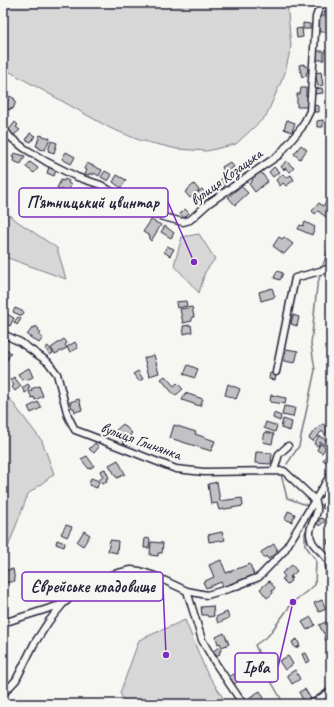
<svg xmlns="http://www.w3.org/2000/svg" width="334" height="707" viewBox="0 0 334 707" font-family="Caveat,sans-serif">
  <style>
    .green { fill: #d7d7d7; stroke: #7c7c89 }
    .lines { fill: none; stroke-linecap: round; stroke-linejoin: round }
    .stream { stroke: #757583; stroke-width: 1.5 }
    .building { fill: #c2c2c4; stroke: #22223b }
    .street-casing { stroke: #22223b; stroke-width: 9 }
    .street { stroke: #f6f6f2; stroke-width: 6 }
    .labels { text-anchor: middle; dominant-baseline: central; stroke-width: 4; stroke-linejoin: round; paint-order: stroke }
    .street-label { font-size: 16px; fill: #22223b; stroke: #f6f6f2 }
    .leader { fill: none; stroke: #7b2cbf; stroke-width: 1.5 }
    .callout-dot { fill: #7b2cbf; stroke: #f6f6f2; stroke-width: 1.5 }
    .callout { fill: #f6f6f2; stroke: #7b2cbf; stroke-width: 1.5 }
    .callout-label { font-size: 17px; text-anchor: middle; font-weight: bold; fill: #22223b }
  </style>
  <rect width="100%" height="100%" fill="#f6f6f2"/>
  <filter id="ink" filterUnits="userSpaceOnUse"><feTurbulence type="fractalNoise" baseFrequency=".025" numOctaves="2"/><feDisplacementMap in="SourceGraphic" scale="8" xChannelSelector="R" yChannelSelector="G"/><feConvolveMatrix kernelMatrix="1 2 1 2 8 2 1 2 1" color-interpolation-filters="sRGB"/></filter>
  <g filter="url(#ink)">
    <path class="green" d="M3,3H287L291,46L285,73L266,116L236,144L207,151L177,149L139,140L110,128L3,68Z
      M3,210L14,219L57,248L66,279L8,258L3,254Z
      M199,234L215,259L205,272L199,293L174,265L182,237Z
      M9,398L42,441L54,474L28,494L5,555L3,556V401Z
      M185,620L206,671L227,704H125L120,693L139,640Z"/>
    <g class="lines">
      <path class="stream" d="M323,265L329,248L331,245
        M287,464L299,446L315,370L311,344L317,286L320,276
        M281,474L287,498L309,506
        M284,704L272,683L255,645L268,636L293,602L315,585L316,560L305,545V533L314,511"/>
    </g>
    <path class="building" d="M331,10V32H320L319,16H325L324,11Z
      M303,23L310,24V29H303Z
      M302,28L303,37L297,38L296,29Z
      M316,51H324V60H316Z
      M304,64V66H307L308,72L306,73L307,76L302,77L299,65Z
      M321,72L323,85L318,86L315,73Z
      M301,88H306V96H309V107H297V94H300Z
      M322,88L323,93L315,94L314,89Z
      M10,96L15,99L14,100L16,101L13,109L10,108V110L5,108L6,106L3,104L5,99L8,100Z
      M314,105L319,106V112H314Z
      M287,120L295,123L292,132L284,129Z
      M323,120V127H317V121Z
      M15,122L18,125L16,127L20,130L14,135L8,131Z
      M30,133L35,136L31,142L26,140Z
      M40,135L50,138L45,150L39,149V147L36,146Z
      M51,141L57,143L54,153L48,151Z
      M301,145L307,150L300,159L294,154Z
      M66,152L75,157L71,164L62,159Z
      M14,153L25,156L21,164L13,161L14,158L12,157Z
      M286,161L294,168L290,172L285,168L284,170L281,167Z
      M30,162L38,168L34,173L26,167Z
      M230,162L234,167L225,173L222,167Z
      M87,163L102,170L99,176L94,173L93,175L90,173L89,175L85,174L87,170L84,169Z
      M49,167L56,170L54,176L47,173Z
      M274,167L279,172L273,177L269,172Z
      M259,170L268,181L255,192L249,184L253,180L251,177Z
      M105,171L112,175L108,181L101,177Z
      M232,172L236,180L232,183L227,176Z
      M283,174L286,178L291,175L294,180L286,186L283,183L280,186L276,180Z
      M117,175L126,180L121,188L113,182Z
      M222,178L227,183L219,192L214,187Z
      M65,179L69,181L68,183L71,185L68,192L57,188L61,180L64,181Z
      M194,184L199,190L190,198L185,192Z
      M330,185L331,194L330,195L326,192Z
      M241,186L248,193L235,205L228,197Z
      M202,189L209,198L205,201L198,192Z
      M328,200L331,202V210L328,208L326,210L329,213L326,217L318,211L315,214L312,211L319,203L323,206Z
      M185,209L189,213L184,218L180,214Z
      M151,220L161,225L151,241L149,239L150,236L143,232Z
      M305,222L315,227L312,235L298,229L300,225L303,226Z
      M165,226L174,233L171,238L161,232Z
      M279,237L282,239L284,237L293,244L284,254L273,246Z
      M167,246L174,249L170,256L164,252Z
      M277,271L283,273L280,280L274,278Z
      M272,288L275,297L261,301L259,292Z
      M186,301L187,306L177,308L176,302Z
      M192,307L194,317H192V321L183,323L180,309Z
      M15,308L24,312L22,316L13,312Z
      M3,312L14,318L10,326L6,324L5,326L3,325Z
      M293,315L299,317L297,326L291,324Z
      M18,317L21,319L17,325L14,322Z
      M191,325L192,332L184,334L183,326Z
      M36,326L39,329L38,331L41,333L39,335L43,338L39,343L27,335L33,327L35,328Z
      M64,339L67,343L65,345L67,348L55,354L51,348Z
      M75,342L78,348L70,352L67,347Z
      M48,346L53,353L50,355L45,348Z
      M4,347L11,353L7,360L4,358L3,360V349Z
      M286,349L298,351L295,363L284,361Z
      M154,355L159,373L149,376L144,358Z
      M188,365L198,369L195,378L184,374Z
      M29,368L33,377L26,380L25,379L22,380L18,374Z
      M138,371L143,379L139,381L133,374Z
      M270,373L276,375L275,380L269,379Z
      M165,376L174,386L177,383L183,389L175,396L161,379Z
      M14,377L21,386L15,391L12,387L14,385L10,380Z
      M28,384L30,387L28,388L29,390L25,393L22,388Z
      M228,384L240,389L236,399L225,395Z
      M39,386L43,396L35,400L34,397L32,398L29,392L32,391L31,389Z
      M185,393L203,399L200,406L182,400Z
      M271,395L286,398L285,404L270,402Z
      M79,399L82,410L75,412L74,408H72L70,402Z
      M38,402L41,408L31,413L28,407Z
      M284,406L295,408L293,417L282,415Z
      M274,413L281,416L280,421L273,418Z
      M283,419L292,422L290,431L281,428Z
      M266,422L277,426L275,432L264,428Z
      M123,424L132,433L130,435L132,437L125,444L114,432Z
      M323,424L329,428L325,435L322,431L313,441L309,438L313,432Z
      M174,425L196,432L195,434L215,441L211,451L170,438Z
      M265,432L274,434L272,444L263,442Z
      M319,436L328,441L325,445L320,442L318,446L314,444Z
      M95,443L99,447L94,453L89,449Z
      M320,444L326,447L322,453L317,450Z
      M330,451L331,452V465L323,460L328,453L329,454Z
      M256,452L272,453L271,464L255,463Z
      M87,456L94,466L89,469L81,459Z
      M118,460L125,474L117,478L109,465Z
      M105,469L109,478L106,479L107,482L102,484L100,479L103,477L100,471Z
      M91,478L99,481L97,488L89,485Z
      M217,482L220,501L242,498L243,506L219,510L217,503L211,504L208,484Z
      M326,501L330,502L328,510L322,508L323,503H325Z
      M288,511L295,514L292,522L285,519Z
      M321,518L322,519L323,518L325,521L319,526L317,523Z
      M66,525L72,527L67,537L61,534Z
      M84,531L90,535L83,546L77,542Z
      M222,532L225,540L221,541L220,540L209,542L208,535Z
      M145,538L150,539L149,548H144Z
      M331,538V548L327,543L328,542L327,540Z
      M57,540L65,543L64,547L56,544Z
      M110,540L118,541L117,553L108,551Z
      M151,542L163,543L162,553H158V556L150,555Z
      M274,544L278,550H276L278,553L268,559L266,556L264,558L261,552Z
      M221,560L226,573L250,564L254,575L223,587L221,582L206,588L203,582L214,577L209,565Z
      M292,565L297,571L290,577L292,578L290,579L291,581L287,584L282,579L285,577L282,573Z
      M13,569L15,581L5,583L3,571Z
      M269,581L275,588L272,591L273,593L267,598L260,589Z
      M322,600L326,609L319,612L314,603Z
      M213,606L214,616L208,617L207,615H202L201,607Z
      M227,612L229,618L218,623L216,617Z
      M311,617L315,625L307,630L302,622Z
      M328,621L331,627V631L324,634L319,625Z
      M224,633L229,644L222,647L220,643L218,644L216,637Z
      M331,633L330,637L331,639L326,641L324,636Z
      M297,639L300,646L295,648L292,642Z
      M220,647L221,651L219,652L220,654L216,656L213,651Z
      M306,653L310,661L306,663L302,654Z
      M288,656L293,664L285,670L279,661Z
      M295,670L300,679L292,684L287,675Z
      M234,674L240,680L234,684L229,677Z
      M305,689L311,699L304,702L299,692Z
      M260,691L264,698L254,704L250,697Z
      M328,699L331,704H325L323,703Z"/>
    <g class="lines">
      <g class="street-casing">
        <path id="street" d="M3,128L10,137L24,148L47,162L77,177L101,185L144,212L183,222L190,220L209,203L279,155L302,127L310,111L316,17L321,3
          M3,334L20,342L48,362L57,374L68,416L75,430L83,433L117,446L176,469L204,472L284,471L315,500C322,514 310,521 310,533C310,547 323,550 328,561C331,567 328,580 331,589
          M276,372L295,278L331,268
          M274,471L279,454L288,446
          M187,591L202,640L216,664L243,704
          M3,623L63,604L77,592L93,582L114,574L131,570L140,571L155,576L187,591L207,595L231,588L259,577L284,551L331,474
          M3,694L16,680L34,644L49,621L63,604
          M312,704L331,691"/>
      </g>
      <use href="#street" class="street"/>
    </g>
  </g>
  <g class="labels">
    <g class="street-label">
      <text transform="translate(226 177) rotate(-36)">вулиця Козацька</text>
      <text transform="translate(141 441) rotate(20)">вулиця Глинянка</text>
    </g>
  </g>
  <path class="leader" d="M194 262L168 202M166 655L163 586M293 602L278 667"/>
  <g class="callout-dot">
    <circle cx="194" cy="262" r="4"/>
    <circle cx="166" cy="655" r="4"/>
    <circle cx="293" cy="602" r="4"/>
  </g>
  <g class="callout">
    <rect x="19" y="188" width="149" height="29" rx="4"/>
    <rect x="22" y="572" width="141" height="29" rx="4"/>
    <rect x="235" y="653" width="43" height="29" rx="4"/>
  </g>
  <g class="callout-label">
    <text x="93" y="208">П'ятницький цвинтар</text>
    <text x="93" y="592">Єврейське кладовище</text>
    <text x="256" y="673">Ірва</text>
  </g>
  <rect width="334" height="707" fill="none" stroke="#f6f6f2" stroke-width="16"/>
  <rect x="8" y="8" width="318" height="691" fill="none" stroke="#22223b" stroke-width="1.5" filter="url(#ink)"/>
</svg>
